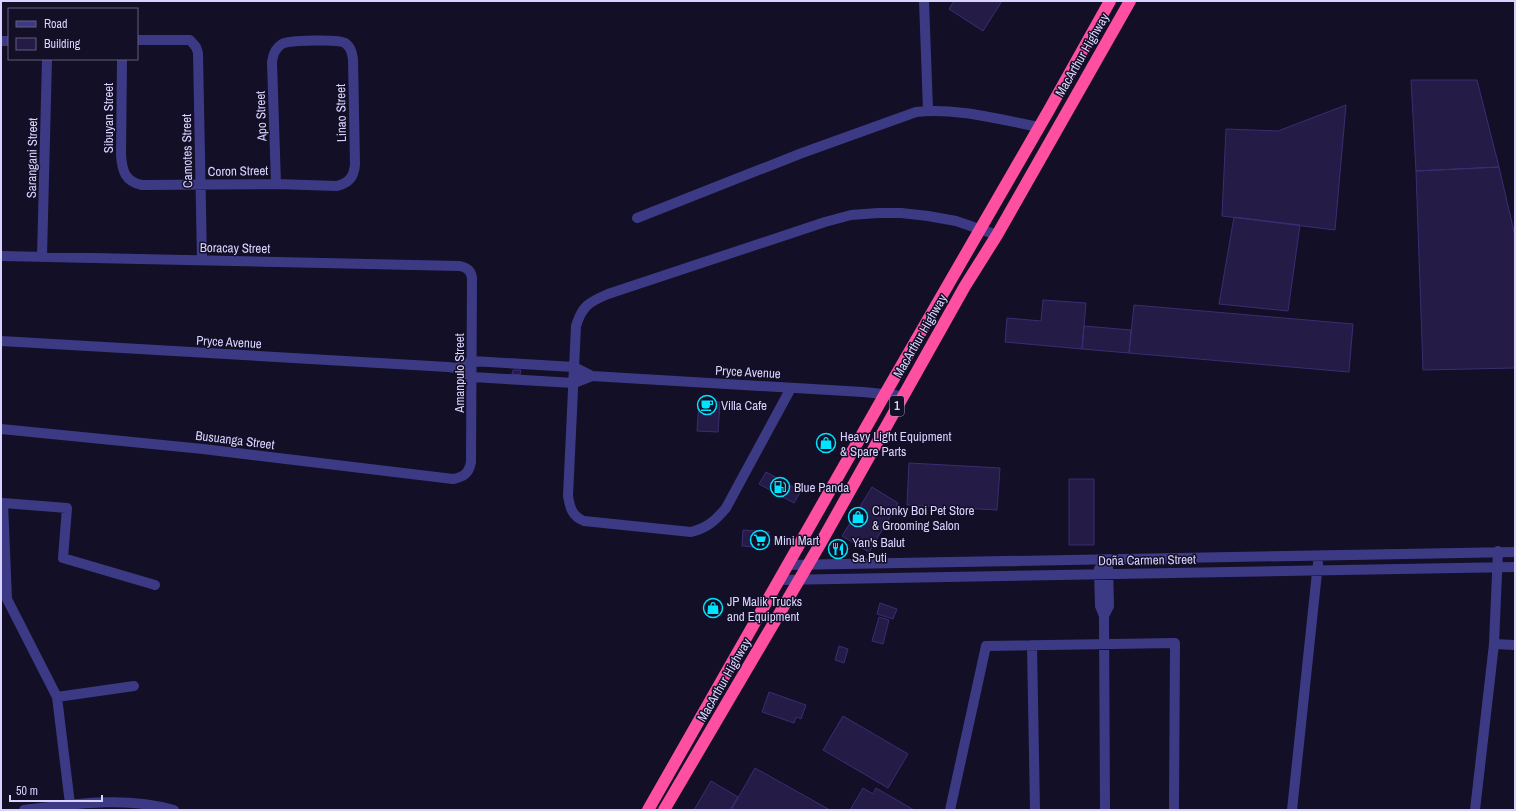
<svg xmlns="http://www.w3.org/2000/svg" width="1516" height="811" viewBox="0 0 1516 811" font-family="'Archivo Narrow',sans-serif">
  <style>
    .building { fill: #241b47; stroke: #3b2d73 }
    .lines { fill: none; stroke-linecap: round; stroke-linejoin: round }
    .street { stroke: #3d3a85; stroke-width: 10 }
    .highway { stroke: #ff4fa3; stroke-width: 12 }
    .labels { text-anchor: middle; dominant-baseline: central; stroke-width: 3; stroke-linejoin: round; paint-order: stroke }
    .shield { fill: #130f26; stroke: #9e99be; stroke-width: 1 }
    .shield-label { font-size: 12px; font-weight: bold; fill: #d9d4ff }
    .street-label { font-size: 13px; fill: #d9d4ff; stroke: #130f26 }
    .poi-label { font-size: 13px; fill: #d9d4ff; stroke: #130f26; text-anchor: start }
  </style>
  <rect width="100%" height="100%" fill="#130f26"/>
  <path class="building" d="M954,1H1002L983,31L949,9Z
    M1411,80H1477L1499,167L1416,171Z
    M1346,105L1335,230L1222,216L1226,129L1278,131Z
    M1499,167L1515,236V368L1423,370L1416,171Z
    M1234,217L1300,225L1288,311L1219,304Z
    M1043,300L1086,303L1082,349L1005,342L1007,318L1041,321Z
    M1134,305L1353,324L1349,372L1129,353Z
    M1084,326L1131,330L1129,353L1082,349Z
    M513,370H521L520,375L512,374Z
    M699,401L720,402L718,432L697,431Z
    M909,463L1000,468L997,510L907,505Z
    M766,472L801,491L794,503L759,484Z
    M1069,479H1094V545H1069Z
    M872,487L898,503L869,552L842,536Z
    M743,530L769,532L767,548L742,546Z
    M880,603L897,609L893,619L877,614Z
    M879,617L889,620L883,644L872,641Z
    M839,646L848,649L844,663L835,660Z
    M769,692L806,705L801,719L796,717L794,723L762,712Z
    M843,716L908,754L888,788L823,750Z
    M755,768L830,810H731Z
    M711,781L738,797L730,810H694Z
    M863,788L873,794L876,788L914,810H850Z"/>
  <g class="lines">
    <path class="street" d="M924,1L928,110
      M137,40H190L196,47L198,53L202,260
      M1,41H9
      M122,59L121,155C122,170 125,182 142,185L276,184L337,186C349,183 354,177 355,164L353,59C352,53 351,47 345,43C339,39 289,40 282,44C275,48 273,54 272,62L276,184
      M637,218L802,153L916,112C955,107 1001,120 1040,127
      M1,256L460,266C468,268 471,271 472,278L471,462C469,473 464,477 453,479L203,449L1,429
      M42,257L47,59
      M1,341L448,367L456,368L472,361L574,367L592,376L863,392L903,396
      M456,368L472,377L574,383L592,376
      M791,388L726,508C715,521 707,528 691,532L584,521C572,516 570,508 568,496L576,326C582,306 589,302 608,294L825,222L851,215L878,213H901L928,216L956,221L997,235
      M787,565L1515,552
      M1099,569L1100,606L1104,616L1105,810
      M779,580L1515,567
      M1104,616L1109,606L1108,567
      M1494,644L1515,645
      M1032,645L1035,810
      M57,697L134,686
      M70,804L57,697L7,599L3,503L67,508L63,558L155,585
      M24,810C74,804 125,796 174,810
      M950,810L986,646L1175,643L1174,810
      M1292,810L1318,563
      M1475,810L1494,644L1498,551"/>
    <path class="highway" d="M648,810L885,394L1049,110L1110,1
      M664,810L819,546L965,286L997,235L1130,1"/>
  </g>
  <defs>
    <g id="cafe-ring" transform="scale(1)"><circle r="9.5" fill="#130f26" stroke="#00e5ff" stroke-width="1.5"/><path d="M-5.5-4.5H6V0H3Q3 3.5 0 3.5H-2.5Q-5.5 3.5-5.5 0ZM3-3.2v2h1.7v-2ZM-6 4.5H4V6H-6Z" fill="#00e5ff"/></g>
    <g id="shop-ring" transform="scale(1)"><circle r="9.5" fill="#130f26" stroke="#00e5ff" stroke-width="1.5"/><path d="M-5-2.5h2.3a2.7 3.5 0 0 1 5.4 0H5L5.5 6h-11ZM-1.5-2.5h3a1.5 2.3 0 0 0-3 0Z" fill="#00e5ff"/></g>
    <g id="fuel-ring" transform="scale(1)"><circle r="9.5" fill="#130f26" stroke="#00e5ff" stroke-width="1.5"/><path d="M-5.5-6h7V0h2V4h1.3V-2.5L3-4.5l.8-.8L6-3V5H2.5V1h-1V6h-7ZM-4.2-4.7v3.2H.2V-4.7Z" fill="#00e5ff"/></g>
    <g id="supermarket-ring" transform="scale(1)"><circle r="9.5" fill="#130f26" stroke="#00e5ff" stroke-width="1.5"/><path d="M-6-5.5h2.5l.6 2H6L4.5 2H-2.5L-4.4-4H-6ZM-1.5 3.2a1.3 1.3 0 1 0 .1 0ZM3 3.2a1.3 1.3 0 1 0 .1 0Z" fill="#00e5ff"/></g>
    <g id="restaurant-ring" transform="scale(1)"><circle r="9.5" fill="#130f26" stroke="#00e5ff" stroke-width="1.5"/><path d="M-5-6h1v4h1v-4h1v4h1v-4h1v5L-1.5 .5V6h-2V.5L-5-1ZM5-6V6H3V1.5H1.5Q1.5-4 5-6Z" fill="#00e5ff"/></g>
  </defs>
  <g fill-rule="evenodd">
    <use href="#cafe-ring" x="707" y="405"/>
    <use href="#shop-ring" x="826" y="443"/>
    <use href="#fuel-ring" x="780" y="487"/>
    <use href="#shop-ring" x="858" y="517"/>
    <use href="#supermarket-ring" x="760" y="540"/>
    <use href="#restaurant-ring" x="838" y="549"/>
    <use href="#shop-ring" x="713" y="608"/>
  </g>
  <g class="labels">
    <rect class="shield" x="890" y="396" width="14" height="20" rx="3"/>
    <g class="shield-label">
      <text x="897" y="406">1</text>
    </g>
    <g class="street-label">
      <text transform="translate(1082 55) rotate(-60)">MacArthur Highway</text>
      <text transform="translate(341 113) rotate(-91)">Linao Street</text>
      <text transform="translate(261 116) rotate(-92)">Apo Street</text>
      <text transform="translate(108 118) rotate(-90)">Sibuyan Street</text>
      <text transform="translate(187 151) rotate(-91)">Camotes Street</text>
      <text transform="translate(32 158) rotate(-89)">Sarangani Street</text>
      <text transform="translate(238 171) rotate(-1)">Coron Street</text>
      <text transform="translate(235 248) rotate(1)">Boracay Street</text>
      <text transform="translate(920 336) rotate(-60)">MacArthur Highway</text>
      <text transform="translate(229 342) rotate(3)">Pryce Avenue</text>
      <text transform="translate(748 372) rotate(3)">Pryce Avenue</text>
      <text transform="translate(459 373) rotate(-90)">Amanpulo Street</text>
      <text transform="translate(235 440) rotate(7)">Busuanga Street</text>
      <text transform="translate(1147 560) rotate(-1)">Doña Carmen Street</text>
      <text transform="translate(724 680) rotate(-60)">MacArthur Highway</text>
    </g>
    <g class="poi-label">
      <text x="721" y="405">Villa Cafe</text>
      <text x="840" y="436">Heavy Light Equipment<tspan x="840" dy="15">&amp; Spare Parts</tspan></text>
      <text x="794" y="487">Blue Panda</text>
      <text x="872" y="510">Chonky Boi Pet Store<tspan x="872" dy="15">&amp; Grooming Salon</tspan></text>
      <text x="774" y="540">Mini Mart</text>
      <text x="852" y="542">Yan's Balut<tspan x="852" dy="15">Sa Puti</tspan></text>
      <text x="727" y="601">JP Malik Trucks<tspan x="727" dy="15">and Equipment</tspan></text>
    </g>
  </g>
  <rect width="1516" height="811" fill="none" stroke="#d9d4ff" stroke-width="4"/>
  <rect x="8" y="8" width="130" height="52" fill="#130f26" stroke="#625e7d"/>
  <rect x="16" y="21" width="20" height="6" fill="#3d3a85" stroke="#625e7d"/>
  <text x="44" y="28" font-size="12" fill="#d9d4ff">Road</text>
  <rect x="16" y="38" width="20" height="12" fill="#241b47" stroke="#625e7d"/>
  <text x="44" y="48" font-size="12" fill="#d9d4ff">Building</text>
  <path d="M10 795v6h92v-6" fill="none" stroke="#d9d4ff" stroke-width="2"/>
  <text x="16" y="795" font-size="12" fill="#d9d4ff" stroke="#130f26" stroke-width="3" paint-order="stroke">50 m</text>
</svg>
